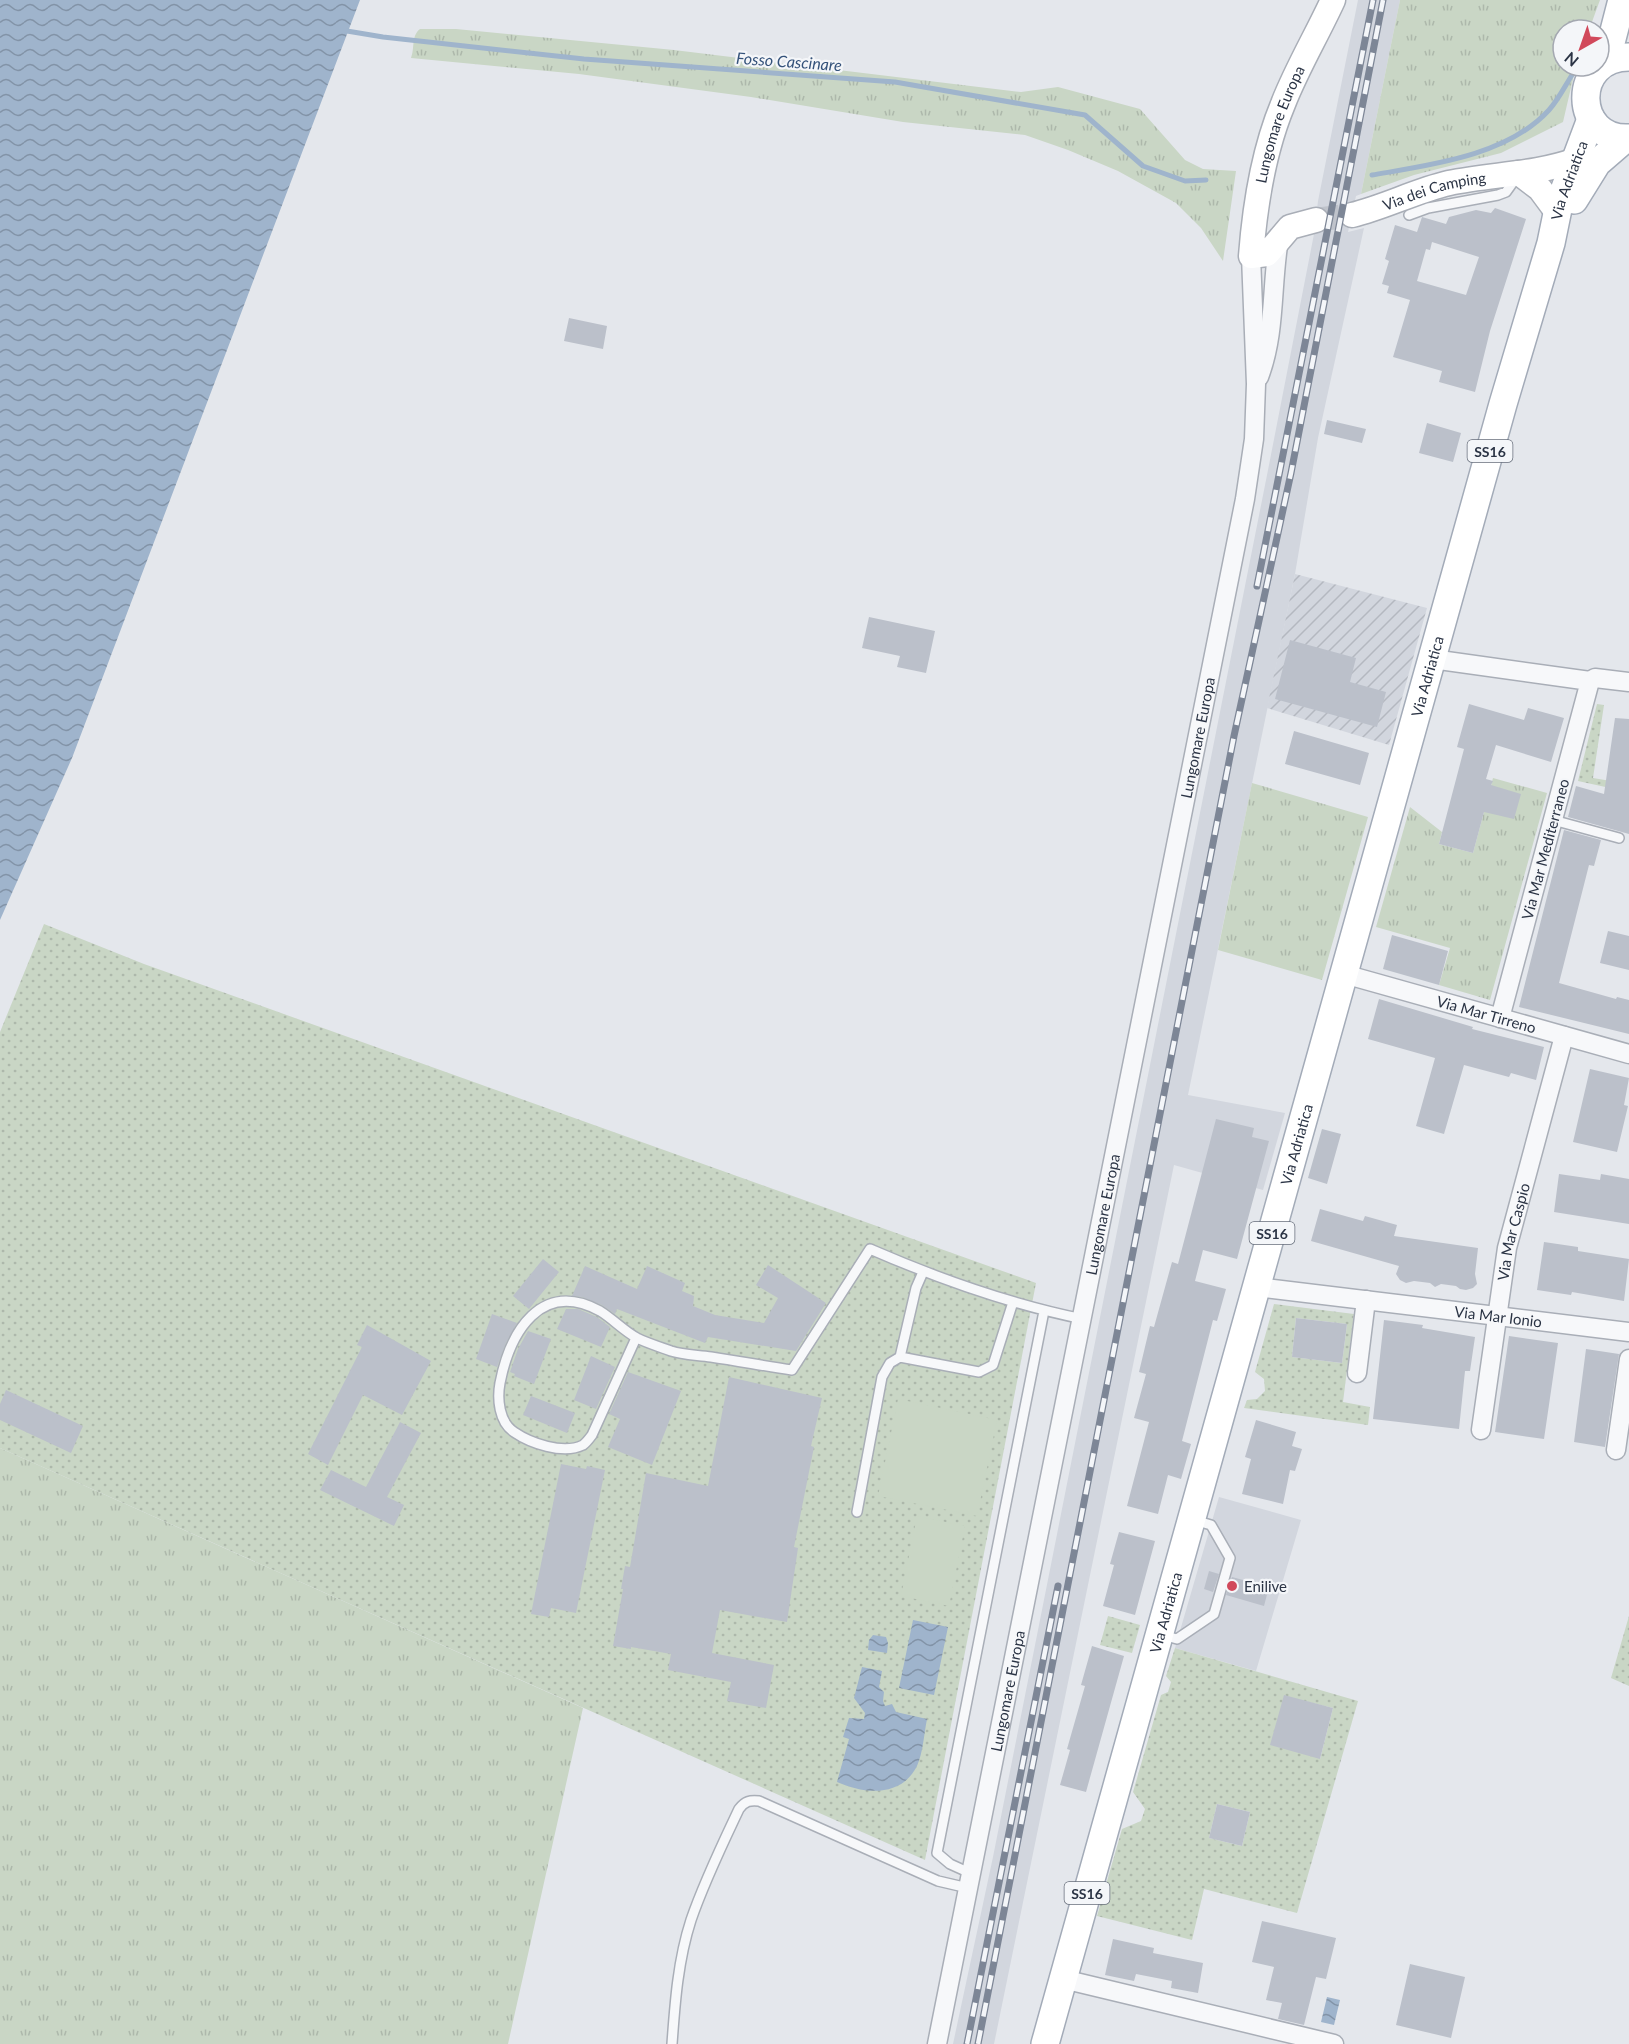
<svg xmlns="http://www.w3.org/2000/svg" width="1629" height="2044" viewBox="0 0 1629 2044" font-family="Lato,sans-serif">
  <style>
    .built { fill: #d2d6de }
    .industrial { fill: url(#industrial-furrows) }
    .grass { fill: url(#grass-tufts) }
    .park { fill: url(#park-dots); fill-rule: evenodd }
    .pitch { fill: #c9d6c5 }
    .water { fill: url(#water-waves) }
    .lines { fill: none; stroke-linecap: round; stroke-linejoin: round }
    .stream { stroke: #9fb4cc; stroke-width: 5 }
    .building { fill: #bbc0ca; fill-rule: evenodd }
    .secondary-tunnel { stroke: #bfc3cb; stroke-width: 24; stroke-dasharray: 24 12; stroke-linecap: butt }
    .lane-casing { stroke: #a9aeb7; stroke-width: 12 }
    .street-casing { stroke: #a9aeb7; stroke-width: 21 }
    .secondary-casing { stroke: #a9aeb7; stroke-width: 27 }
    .primary-casing { stroke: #a3abb8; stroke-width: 30 }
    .lane { stroke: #f7f8fa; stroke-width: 9 }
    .street { stroke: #f7f8fa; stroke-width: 18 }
    .secondary { stroke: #fff; stroke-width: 24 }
    .primary { stroke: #fff; stroke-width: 27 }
    .rail-casing { stroke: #7d8696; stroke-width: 7 }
    .rail { stroke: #f4f6f9; stroke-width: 4.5; stroke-dasharray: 14; stroke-linecap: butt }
    .poi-dot { fill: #d1495b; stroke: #f4f6f9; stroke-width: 2 }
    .labels { text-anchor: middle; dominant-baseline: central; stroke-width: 4.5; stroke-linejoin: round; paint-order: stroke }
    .shield { fill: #f4f6f9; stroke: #676e7b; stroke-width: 1.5 }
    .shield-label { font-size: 14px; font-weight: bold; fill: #2b3445 }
    .street-label { font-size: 15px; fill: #2b3445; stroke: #f4f6f9 }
    .poi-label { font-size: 15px; fill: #2b3445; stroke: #f4f6f9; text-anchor: start }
    .water-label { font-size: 16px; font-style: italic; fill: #34527a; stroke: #f4f6f9 }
  </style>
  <defs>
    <pattern id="industrial-furrows" width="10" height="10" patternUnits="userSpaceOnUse" patternTransform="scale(1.5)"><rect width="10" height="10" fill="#d2d6de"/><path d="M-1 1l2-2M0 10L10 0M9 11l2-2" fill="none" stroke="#b4b8c0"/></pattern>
    <pattern id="grass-tufts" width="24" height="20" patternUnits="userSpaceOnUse" patternTransform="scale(1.5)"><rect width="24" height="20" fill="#c9d6c5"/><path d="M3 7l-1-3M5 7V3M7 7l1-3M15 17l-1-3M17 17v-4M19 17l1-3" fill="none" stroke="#adb8ab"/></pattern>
    <pattern id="park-dots" width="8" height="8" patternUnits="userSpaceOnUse" patternTransform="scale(1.5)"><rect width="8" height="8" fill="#c9d6c5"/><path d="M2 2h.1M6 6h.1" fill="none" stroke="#adb8ab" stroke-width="1.8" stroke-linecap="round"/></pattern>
    <pattern id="water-waves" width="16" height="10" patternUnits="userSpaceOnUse" patternTransform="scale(1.5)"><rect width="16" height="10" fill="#9fb4cc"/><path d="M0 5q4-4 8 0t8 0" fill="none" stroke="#8293a7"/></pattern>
  </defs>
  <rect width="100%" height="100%" fill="#e4e7ec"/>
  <path class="built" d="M1358,0H1400L1361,194L1356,196L1348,232L1364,228L1318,438L1295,574L1188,1095L1285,1113L1263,1190L1174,1165L994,2044H953L993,1857L1268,470L1314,234L1318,201Z
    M1219,1497L1301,1520L1256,1671L1175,1648Z"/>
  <path class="industrial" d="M1295,574L1427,608L1389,745L1267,708Z"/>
  <path class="grass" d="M1400,0H1600L1589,30H1563V66H1576L1563,122L1501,153L1414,175L1361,194Z
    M420,29H456L674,50L1021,92L1058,87L1140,109L1185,160L1203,169L1236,171L1223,261L1201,228L1176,203L1118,171L1068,150L1025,135L903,122L751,97L579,74L411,58C415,48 411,36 420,29Z
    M1493,778L1547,793L1490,1000L1439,985L1450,948L1376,927L1410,807L1442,832L1439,844L1473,853Z
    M1252,783L1368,817L1322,980L1218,950Z
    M0,1448L583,1708L508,2044H0Z"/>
  <path class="park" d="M1597,704L1604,705L1593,778L1629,784L1610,788L1578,781Z
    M44,924L144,964L1036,1283L925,1860L0,1448V1032Z
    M1274,1304L1354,1314L1343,1402L1370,1407L1368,1425L1244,1408L1247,1400L1257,1399L1265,1391L1264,1379L1255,1372ZM1296,1318L1347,1324L1342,1363L1292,1357Z
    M1108,1616L1140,1625L1132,1653L1100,1645Z
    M1629,1616V1686L1611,1678Z
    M1175,1648L1358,1701L1297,1913L1204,1889L1192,1940L1097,1916L1122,1829L1141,1821L1145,1809L1133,1792L1161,1695L1168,1692L1171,1682L1166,1676ZM1284,1696L1333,1708L1320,1759ZM1217,1804L1250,1812L1242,1846L1209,1838Z"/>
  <path class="pitch" d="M898,1399L997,1420L977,1516L878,1496Z
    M917,1516L965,1526L949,1606L901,1596Z"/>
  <path class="water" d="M0,0H360L72,758L0,920Z
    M913,1620L948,1627L934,1695L899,1688Z
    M873,1635L886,1637L888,1643L887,1653L868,1650L869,1640Z
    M862,1667L882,1671L879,1687L884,1692L883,1701L885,1706L892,1704L896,1712L927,1719C924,1734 923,1753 917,1766C901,1798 864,1794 837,1782L849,1739L843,1737L849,1718L864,1719L865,1713L854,1698Z
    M1327,1997L1340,2000L1334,2025L1321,2022Z"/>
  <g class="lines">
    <path class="stream" d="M347,31L383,37L584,59L895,82L1085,115L1143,166L1185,181L1206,180
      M1372,175C1430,165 1507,156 1549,110C1558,100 1565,86 1572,75"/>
  </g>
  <path class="building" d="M1495,208L1526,219L1490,331L1475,392L1439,382L1442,371L1393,357L1410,300L1387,293L1389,286L1382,284L1389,261L1385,259L1395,225L1417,232L1422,217L1446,224L1449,217L1476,210L1491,213ZM1432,242L1479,257L1466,295L1417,281L1426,249L1430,250Z
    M569,318L607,326L603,349L564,341Z
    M1327,420L1366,429L1362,443L1324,434Z
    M1427,423L1461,433L1453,462L1419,453Z
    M869,617L935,631L926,673L897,667L900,656L862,648Z
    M1290,640L1356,658L1350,682L1386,692L1377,727L1275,699Z
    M1469,704L1524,720L1528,708L1564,718L1551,762L1496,745L1486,779L1493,781L1491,785L1521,794L1514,819L1484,812L1473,853L1439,844L1464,749L1457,747Z
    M1615,718L1629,719V834L1568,817L1576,786L1604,794Z
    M1294,731L1369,753L1360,785L1285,764Z
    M1564,830L1601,840L1594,866L1589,865L1559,983L1616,999L1617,997L1629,1000V1034L1519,1007Z
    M1608,931L1629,936V970L1600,963Z
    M1392,935L1448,951L1439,985L1383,969Z
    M1379,999L1473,1027L1472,1029L1544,1047L1536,1080L1511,1073L1509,1077L1464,1065L1444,1134L1416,1126L1435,1058L1368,1039Z
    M1590,1069L1629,1078L1624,1105L1628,1106L1617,1152L1573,1142Z
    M1216,1119L1254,1128L1252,1137L1269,1141L1237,1259L1203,1250L1195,1281L1226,1289L1217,1321L1213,1320L1182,1441L1191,1444L1181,1479L1168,1475L1158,1514L1127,1506L1149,1422L1134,1418L1146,1374L1139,1372L1150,1326L1154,1327L1172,1262L1178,1264Z
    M1322,1129L1341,1134L1327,1184L1308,1178Z
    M1559,1174L1600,1180L1601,1174L1629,1179V1224L1554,1212Z
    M1320,1209L1363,1221L1365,1216L1397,1225L1394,1236L1478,1248L1475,1274L1477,1284L1473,1288L1466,1290L1460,1289L1456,1286L1441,1284L1435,1287L1430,1283L1414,1281L1406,1283L1400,1280L1396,1274L1399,1266L1311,1241Z
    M1544,1242L1578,1247V1251L1629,1259L1624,1301L1572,1292L1571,1295L1537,1290Z
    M543,1259L559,1272L529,1309L513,1296Z
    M768,1265L826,1303L796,1351L708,1337L705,1343L617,1309L615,1314L602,1305L582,1297L572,1296L585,1266L637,1289L647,1266L685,1283L682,1291L694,1296L693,1306L715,1315L764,1323L778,1298L756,1285Z
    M566,1309H578L597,1317L610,1327L601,1347L557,1329Z
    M492,1314L517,1323L506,1343L497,1367L476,1359Z
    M1296,1318L1347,1324L1342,1363L1292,1357Z
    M1384,1320L1423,1325L1422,1328L1475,1337L1470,1371H1465L1459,1429L1373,1419Z
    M367,1325L431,1361L402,1415L363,1395L328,1465L308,1454L362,1347L357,1345Z
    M528,1331L551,1339L534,1384L514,1376L515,1374L510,1372L518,1349Z
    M1509,1336L1558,1343L1544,1439L1495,1432Z
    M1586,1349L1619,1354L1605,1447L1574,1442Z
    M591,1356L615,1367L596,1409L574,1400Z
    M628,1372L681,1391L652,1465L608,1447L620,1419L609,1414Z
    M729,1377L822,1398L811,1446L814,1447L794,1547L798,1548L787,1622L720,1610L712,1653L774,1665L766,1708L727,1701L731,1682L668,1670L671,1654L631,1647V1649L613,1646L623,1589H621L625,1566L630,1567L646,1473L708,1486Z
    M6,1390L83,1426L71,1453L0,1420V1404Z
    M531,1396L575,1413L567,1433L523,1415Z
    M1256,1420L1296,1432L1292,1446L1302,1449L1295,1471L1290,1470L1283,1504L1242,1494L1251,1459L1245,1457Z
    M400,1422L421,1433L387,1497L404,1505L394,1526L320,1490L331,1470L366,1487Z
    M561,1464L586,1469L587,1466L605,1470L576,1613L551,1608L549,1617L531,1614Z
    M1119,1532L1155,1541L1135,1615L1103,1606L1114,1565L1110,1564Z
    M1209,1571L1219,1574L1213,1592L1204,1589Z
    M1232,1577L1269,1587L1264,1606L1226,1595Z
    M1092,1646L1124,1656L1086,1792L1060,1785L1070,1750L1067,1749L1085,1686L1081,1685Z
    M1284,1695L1333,1708L1320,1759L1270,1745Z
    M1217,1804L1250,1812L1242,1846L1209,1838Z
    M1262,1921L1336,1938L1326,1979L1316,1977L1304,2025L1278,2019L1282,2003L1266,2000L1274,1967L1252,1962Z
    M1113,1939L1154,1948L1153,1953L1203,1963L1198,1993L1171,1988L1172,1981L1136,1974L1134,1981L1105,1975Z
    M1410,1964L1465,1977L1451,2038L1396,2025Z"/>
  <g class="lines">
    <path class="secondary-tunnel" d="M1316,220L1352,215"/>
    <g class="lane-casing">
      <path id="lane" d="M1409,215L1428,208L1498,195L1506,192L1516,178
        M1553,820L1619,838
        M636,1338L592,1435C589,1439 586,1443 583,1445C563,1455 530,1443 514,1432C499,1422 497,1399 500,1383C510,1332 541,1279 600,1311C613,1319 624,1331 637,1338C647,1343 660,1347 671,1351C683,1355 698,1355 711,1357C738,1361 765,1366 792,1370L870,1249C939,1279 1009,1304 1083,1319
        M900,1357L916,1288L923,1272
        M857,1512L882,1377L890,1363L900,1357L979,1372L993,1365L1013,1302
        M1162,1635L1177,1639L1214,1614L1230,1558L1211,1525L1194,1520
        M970,1873L950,1864L937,1853L1044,1311
        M672,2044C675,2002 678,1960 691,1920C704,1882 722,1845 739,1809C745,1801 750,1800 759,1801L938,1881L968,1888"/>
    </g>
    <g class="street-casing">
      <g id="street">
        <path d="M1259,377C1276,332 1271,286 1279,239"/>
        <path d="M1432,659L1590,681L1500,1018"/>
        <path d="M1590,681L1595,678L1629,682"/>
        <path id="s1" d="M1344,974L1629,1054"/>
        <path id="s2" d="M1257,1287L1629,1332"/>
        <path d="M1357,1373L1366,1300"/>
        <path id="s3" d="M1481,1430L1507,1248L1564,1036"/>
        <path d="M1616,1450L1629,1359"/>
        <path d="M1063,1979L1334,2044"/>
        <path id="s4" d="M937,2044L1245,499L1254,439L1256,384L1251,256"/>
      </g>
    </g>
    <g class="secondary-casing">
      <g id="secondary">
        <path d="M1519,173L1540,189L1557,212"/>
        <path id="s5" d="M1352,215C1385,207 1415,191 1449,183C1491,174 1535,175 1576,160"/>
        <path id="s6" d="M1316,220L1290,227L1267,254L1251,256C1255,204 1263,152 1283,104C1297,68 1317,35 1333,0"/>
      </g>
    </g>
    <g class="primary-casing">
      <g id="primary">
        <path d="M1629,57C1570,57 1573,141 1629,138"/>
        <path d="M1606,62L1622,0"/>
        <path d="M1574,200L1597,163L1625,139"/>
        <path id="s7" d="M1045,2044L1503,404L1551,243L1559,204L1591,119"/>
      </g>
    </g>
    <use href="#lane" class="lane"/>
    <use href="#street" class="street"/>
    <use href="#secondary" class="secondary"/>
    <use href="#primary" class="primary"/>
    <g class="rail-casing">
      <path id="rail" d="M1257,586L1373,0
        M967,2044L1058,1586
        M978,2044L1234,736L1291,473L1383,0"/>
    </g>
    <use href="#rail" class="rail"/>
  </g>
  <circle class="poi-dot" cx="1232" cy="1586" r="6"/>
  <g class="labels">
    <g class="shield">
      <rect x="1467.5" y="440" width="45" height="22" rx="4.5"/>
      <rect x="1249.5" y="1222" width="45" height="22" rx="4.5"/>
      <rect x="1064.5" y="1882" width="45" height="22" rx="4.5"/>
    </g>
    <g class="shield-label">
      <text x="1490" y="451">SS16</text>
      <text x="1272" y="1233">SS16</text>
      <text x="1087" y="1893">SS16</text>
    </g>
    <g class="street-label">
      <text stroke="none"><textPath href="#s6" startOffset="214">Lungomare Europa</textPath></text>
      <text stroke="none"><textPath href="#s7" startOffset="1936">Via Adriatica</textPath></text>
      <text stroke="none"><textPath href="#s5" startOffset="86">Via dei Camping</textPath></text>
      <text stroke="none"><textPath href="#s7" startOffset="1420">Via Adriatica</textPath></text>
      <text stroke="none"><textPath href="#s4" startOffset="1332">Lungomare Europa</textPath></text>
      <text transform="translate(1545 849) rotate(-75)">Via Mar Mediterraneo</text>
      <text stroke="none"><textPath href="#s1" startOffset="148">Via Mar Tirreno</textPath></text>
      <text stroke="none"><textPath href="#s7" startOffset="934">Via Adriatica</textPath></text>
      <text stroke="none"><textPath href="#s4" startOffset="846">Lungomare Europa</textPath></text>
      <text stroke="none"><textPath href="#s3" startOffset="201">Via Mar Caspio</textPath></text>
      <text stroke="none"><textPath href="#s2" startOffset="243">Via Mar Ionio</textPath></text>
      <text stroke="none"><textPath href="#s7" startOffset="448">Via Adriatica</textPath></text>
      <text stroke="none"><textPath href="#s4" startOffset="360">Lungomare Europa</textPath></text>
    </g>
    <g class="poi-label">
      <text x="1244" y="1586">Enilive</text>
    </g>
    <g class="water-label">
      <text transform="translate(789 61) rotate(4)">Fosso Cascinare</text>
    </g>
  </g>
  <g transform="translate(1581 48) rotate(220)"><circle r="28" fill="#f4f6f9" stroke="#a4a8b1" stroke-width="1.5"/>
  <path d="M0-4.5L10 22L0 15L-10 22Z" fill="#d1495b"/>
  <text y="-9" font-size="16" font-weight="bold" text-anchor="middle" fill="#2b3445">N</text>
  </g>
</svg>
